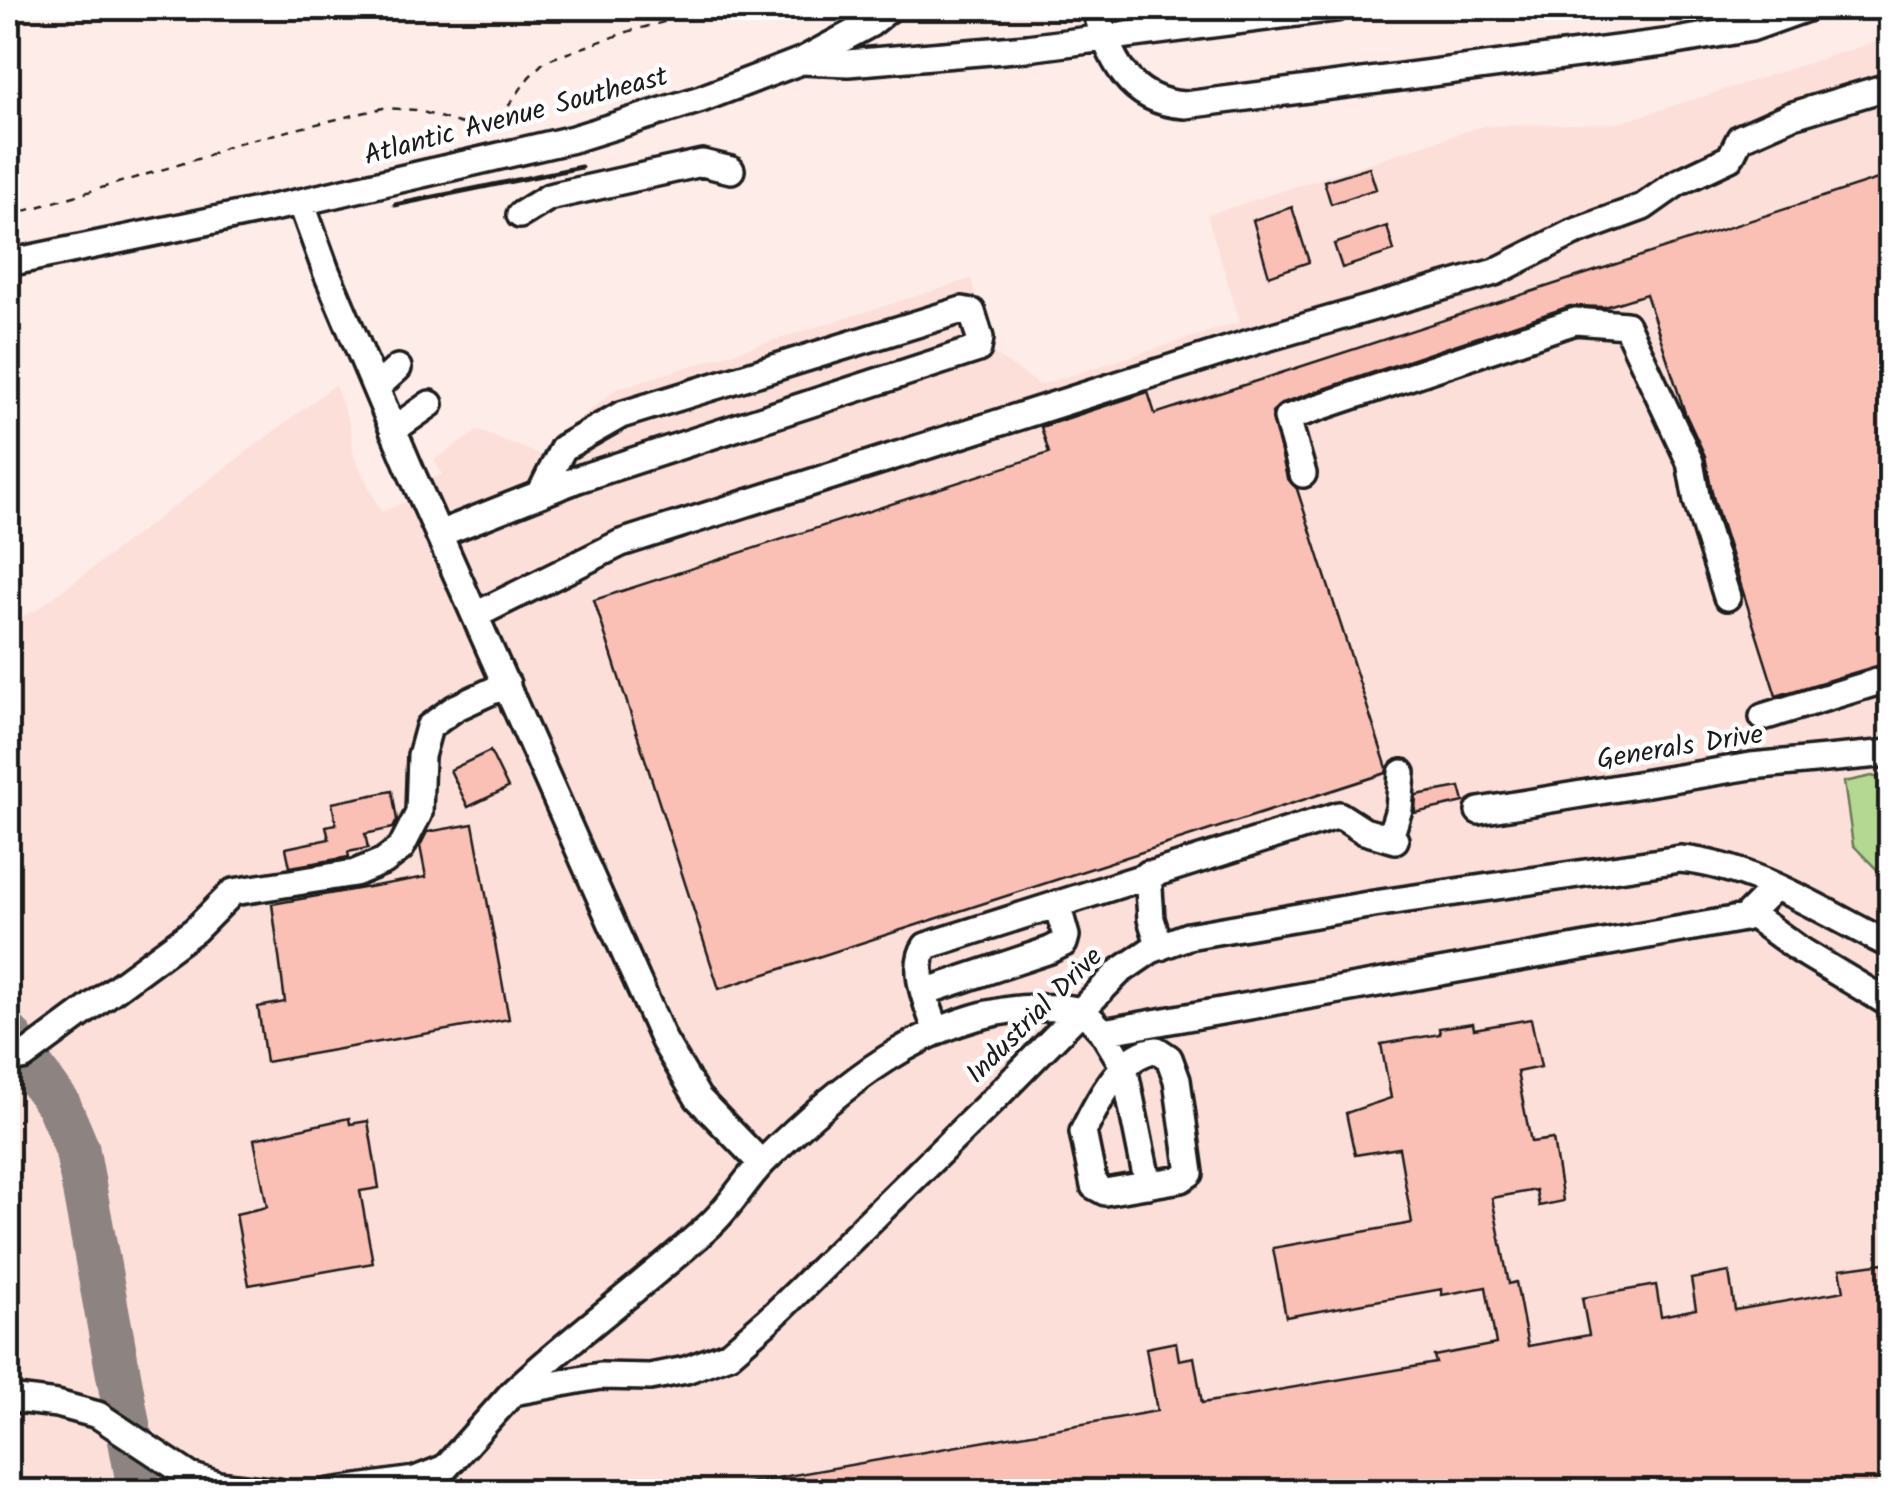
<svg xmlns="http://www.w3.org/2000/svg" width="1898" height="1499" viewBox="0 0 1898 1499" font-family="Kalam,sans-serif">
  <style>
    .built { fill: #fddfd9 }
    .green { fill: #b4d892; stroke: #687a57; stroke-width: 2.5 }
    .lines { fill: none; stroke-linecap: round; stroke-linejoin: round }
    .taxiway { stroke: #8d8482; stroke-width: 45 }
    .building { fill: #fbc0b5; stroke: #1c1c1c; stroke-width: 2.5 }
    .minor-casing { stroke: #1c1c1c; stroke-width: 32 }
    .path { stroke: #1c1c1c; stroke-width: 2.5; stroke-dasharray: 8 8; stroke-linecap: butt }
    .minor { stroke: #fff; stroke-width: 25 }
    .rail { stroke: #1c1c1c; stroke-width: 5 }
    .labels { text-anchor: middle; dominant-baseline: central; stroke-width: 9; stroke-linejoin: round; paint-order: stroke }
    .street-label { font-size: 28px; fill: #1c1c1c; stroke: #fff }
  </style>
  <rect width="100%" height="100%" fill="#feece9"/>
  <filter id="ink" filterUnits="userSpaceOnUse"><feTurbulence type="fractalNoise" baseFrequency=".01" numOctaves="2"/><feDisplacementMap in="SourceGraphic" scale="20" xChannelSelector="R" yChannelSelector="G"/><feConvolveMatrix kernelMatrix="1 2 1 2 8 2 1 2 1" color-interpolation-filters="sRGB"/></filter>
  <g filter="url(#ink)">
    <path class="built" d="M1890,37V1491H8V623L38,609L335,385L350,425L354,456L381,512L423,495L421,484L442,474L434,460L479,430L543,456L544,447L616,389L971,279L994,354L1040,385L1240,322L1207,215L1483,126L1619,123Z"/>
    <path class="green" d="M1872,776L1890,782V883L1853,845L1844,782Z"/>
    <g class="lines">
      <path class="taxiway" d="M8,1035L58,1104L77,1149L140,1492"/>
    </g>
    <path class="building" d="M1369,167L1376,189L1331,204L1324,181Z
      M1890,175V662L1776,696L1713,497L1705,456L1685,413L1646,294L1605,307L1570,306L1282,403L1272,413L1287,478L1297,489L1387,768L1386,773L719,989L594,600L1049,453L1041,427L1148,392L1155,414Z
      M1292,207L1309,262L1269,276L1253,220Z
      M1387,226L1394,251L1342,268L1334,244Z
      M490,751L508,788L468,807L450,770Z
      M1460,787L1464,802L1415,813L1416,795Z
      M392,791L397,820L393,828L365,834L368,848L348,852L349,857L290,867L286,848L329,839L326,826L336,824L332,803Z
      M473,824L509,1019L266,1062L258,1007L285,1002L272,904L426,877L420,846L427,832Z
      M1531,1019L1541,1067L1517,1072L1531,1142L1553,1139L1563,1201L1539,1206L1536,1190L1492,1198L1509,1284L1516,1282L1528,1346L1589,1335L1582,1298L1656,1285L1661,1316L1696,1309L1691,1279L1729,1272L1735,1310L1844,1291L1840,1269L1884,1263L1888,1283L1890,1282V1492H743L742,1484L1157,1411L1146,1348L1176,1342L1179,1360L1194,1357L1202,1403L1436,1363L1434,1356L1496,1344L1486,1287L1442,1295V1289L1286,1317L1273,1248L1412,1223L1399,1148L1355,1155L1346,1113L1391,1098L1381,1044L1440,1034L1439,1028L1473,1023L1474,1029Z
      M349,1118L350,1124L368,1121L379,1188L360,1191L373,1263L249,1285L236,1214L267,1207L254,1139Z"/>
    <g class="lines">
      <g class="minor-casing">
        <path id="minor" d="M1095,8C1110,57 1127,102 1185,105L1671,42L1751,28L1807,8
          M1748,8L1789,9
          M805,59L870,24L890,8
          M301,202L326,271L412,474L664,1041L698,1098L761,1163
          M520,215L549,197L702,163L731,170
          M8,263L301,202L573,139L701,99L801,61L848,63L1027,48L1336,8
          M376,388L398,368
          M393,430L430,404
          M1303,474L1287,418L1575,321L1626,325L1690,462L1697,501L1727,597
          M439,534L578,479L978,349L980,338L972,312L962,310L621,415L563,448L540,494
          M476,615L621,543L1256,341L1495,272L1572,233L1643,207L1677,183L1730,158L1740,138L1790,116L1890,86
          M1763,717L1890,678
          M1479,811L1751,766L1890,753
          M1393,828L1399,809L1402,773
          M1148,874L1151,919L1160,947
          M1749,913L1800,950L1890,1004
          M924,992L1050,950L1064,943L1066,936L1057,904
          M937,1032C929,1008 910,969 926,946L1339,815L1364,831L1395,840
          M1103,1032L1124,1067L1148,1185
          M1157,1050L1169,1058L1177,1080L1190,1173L1181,1179L1105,1192L1094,1186L1083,1132C1097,1103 1122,1052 1157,1050Z
          M23,1057L195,930L233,892L355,873L384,861L401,848L419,813L421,756L429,727L455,708L507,684
          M513,1392C576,1333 647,1283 710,1225C731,1206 744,1181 764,1161C834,1091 931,1009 1036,1008C1049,1008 1068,1006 1081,1012C1089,1015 1097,1026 1103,1032L1744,918L1774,888
          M8,1398L57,1404L98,1415L190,1476L218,1485L278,1492
          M330,1492L415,1480L445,1468L513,1392L600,1376L650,1377L686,1370L729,1354L775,1314L996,1097L1119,972L1151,950L1188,936L1374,904L1680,859C1753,865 1825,913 1890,945"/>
      </g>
      <path class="path" d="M8,216L204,157L234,144L383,108L416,110L472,127H486L498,121L529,77L545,61L630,31L717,8"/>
      <use href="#minor" class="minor"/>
      <path class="rail" d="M395,205L581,167"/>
    </g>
  </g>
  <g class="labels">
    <g class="street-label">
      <text transform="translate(516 117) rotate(-15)">Atlantic Avenue Southeast</text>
      <text transform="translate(1680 748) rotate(-9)">Generals Drive</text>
      <text transform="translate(1035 1016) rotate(-45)">Industrial Drive</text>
    </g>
  </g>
  <rect width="1898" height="1499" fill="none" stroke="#fff" stroke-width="40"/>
  <rect x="20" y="20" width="1858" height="1459" fill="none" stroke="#1c1c1c" stroke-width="4" filter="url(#ink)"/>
</svg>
